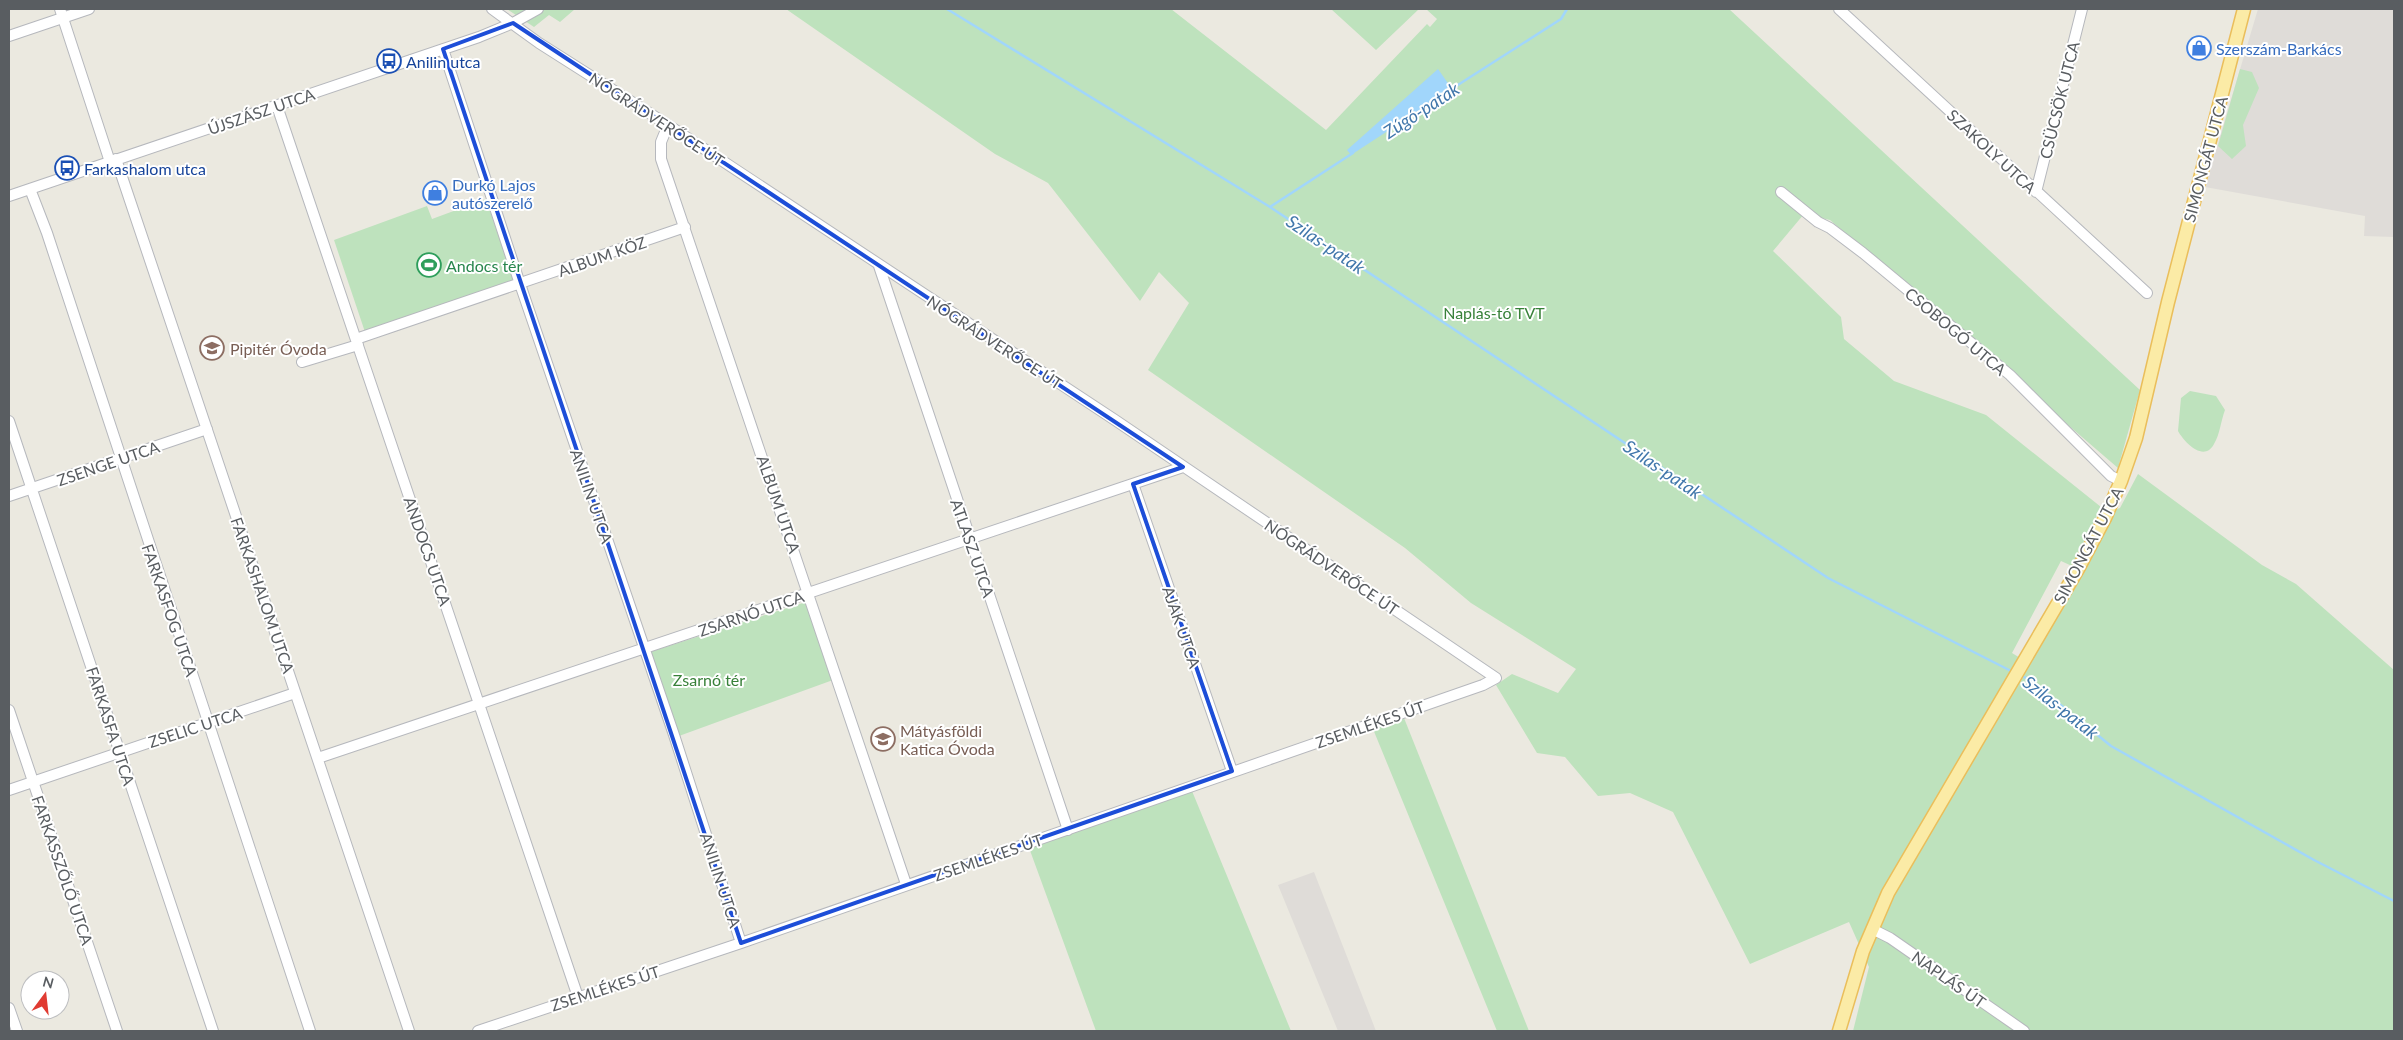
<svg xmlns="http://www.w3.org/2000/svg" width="2403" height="1040" viewBox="0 0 2403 1040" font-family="Lato,sans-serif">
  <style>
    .industrial { fill: #dfdcd8 }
    .green { fill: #bee2bd }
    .water { fill: #a1d6fb }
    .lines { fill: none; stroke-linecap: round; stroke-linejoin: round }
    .stream { stroke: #a1d6fb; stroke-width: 2.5 }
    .minor-casing { stroke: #b6b8bd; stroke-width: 12 }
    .major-casing { stroke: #eabe5b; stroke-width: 15 }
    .minor { stroke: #fff; stroke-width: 10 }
    .major { stroke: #fbeba6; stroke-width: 12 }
    .marked { fill: none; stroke: #1d4ed8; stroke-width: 4; stroke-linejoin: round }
    .labels { text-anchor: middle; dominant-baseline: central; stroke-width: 4; stroke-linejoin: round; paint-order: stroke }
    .shop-label { font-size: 16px; fill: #366cbe; stroke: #fff; text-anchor: start }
    .transit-label { font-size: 16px; fill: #164399; stroke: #fff; text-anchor: start }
    .street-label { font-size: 16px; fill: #595d61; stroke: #fff }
    .leisure-label { font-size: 16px; fill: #27864d; stroke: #fff; text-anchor: start }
    .park-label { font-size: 16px; fill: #388139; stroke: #fff }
    .education-label { font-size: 16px; fill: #785e54; stroke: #fff; text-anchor: start }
    .water-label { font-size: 18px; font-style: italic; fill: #4177ab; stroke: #fff }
  </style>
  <rect width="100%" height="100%" fill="#ebe9e0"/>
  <path class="industrial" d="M2258,9H2394V237L2364,236L2365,216L2205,187Z
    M1314,872L1376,1031H1338L1278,885Z"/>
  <path class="green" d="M507,9H575L560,22L549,15L534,27Z
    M786,9H1171L1326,130L1427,24L1430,27L1437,19L1426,9H1729L2140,390L2118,468L1830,220L1804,214L1773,251L1841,317L1844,339L1894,381L1986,415L2101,507L2072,566L2061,561L2012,653L2030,664L2084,571L2114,510L2120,508L2138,474L2262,565L2296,584L2394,670V1031H1853L1869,967L1849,922L1750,964L1673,812L1630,793L1598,796L1565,757L1537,753L1496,685L1512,674L1558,693L1576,669L1471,603L1405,548L1148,370L1189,303L1159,272L1140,301L1048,183L995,154Z
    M1331,9H1419L1376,50Z
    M2240,69L2252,72L2259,88L2243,125L2246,146L2232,159L2218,146Z
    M486,199L514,282L365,332L334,240L427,206L432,219Z
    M2190,391L2216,396L2225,410C2221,420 2220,434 2214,444C2204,463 2184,442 2178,431L2181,398Z
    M806,602L833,680L679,736L650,652Z
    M1404,718L1529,1031H1497L1373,729Z
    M1192,791L1291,1031H1096L1028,845Z"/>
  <path class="water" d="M1438,69L1452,89L1351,155L1347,150Z"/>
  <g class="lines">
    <path class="stream" d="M947,9L1270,207L1828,578L2013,672
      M1450,90L1561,19L1567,9
      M1270,207L1353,153
      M2020,675L2030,680L2111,746L2314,860L2394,901"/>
    <g class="minor-casing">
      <path id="minor" d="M60,9L110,162
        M1839,9L2147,293
        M9,36L89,9
        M443,49L520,284L674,735L741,943
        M277,106L578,997
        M668,125L661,142V159L906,884
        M116,159L409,1031
        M30,189L47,233L310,1031
        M1781,192L1818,222L1830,228L1863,253L2010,375L2111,476L2121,481
        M2036,192L2082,9
        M9,196L479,37L513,23L538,9
        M879,266L1068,830
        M356,339L685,227
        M302,362L358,345
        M9,421L213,1031
        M1133,484L1232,771
        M9,496L207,429
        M9,710L117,1031
        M318,758L1183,467
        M9,790L295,693
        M1872,929L1890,938L2024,1031
        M9,1008L17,1031
        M478,1031L741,943L1483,685L1496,678L1115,420L668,125L539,43L492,9"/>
    </g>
    <g class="major-casing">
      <path id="major" d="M1839,1031L1863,951L1888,893L2078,569L2105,518L2121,481L2136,438L2168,302L2244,9"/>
    </g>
    <use href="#minor" class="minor"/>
    <use href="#major" class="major"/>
  </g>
  <path class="marked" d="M513,23L1183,467L1133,484L1232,771L741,943L443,49Z"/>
  <defs>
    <g id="shop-ring" transform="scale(1.25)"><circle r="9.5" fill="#fff" stroke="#3f7fe0" stroke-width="1.5"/><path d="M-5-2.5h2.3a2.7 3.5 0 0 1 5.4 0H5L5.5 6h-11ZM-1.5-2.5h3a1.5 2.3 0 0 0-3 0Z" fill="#3f7fe0"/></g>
    <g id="bus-ring" transform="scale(1.25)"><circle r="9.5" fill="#fff" stroke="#1a4fb4" stroke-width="1.5"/><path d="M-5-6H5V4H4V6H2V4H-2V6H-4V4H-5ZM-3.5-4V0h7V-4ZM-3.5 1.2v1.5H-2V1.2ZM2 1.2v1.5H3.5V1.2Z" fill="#1a4fb4"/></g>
    <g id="stadium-ring" transform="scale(1.25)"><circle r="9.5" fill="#fff" stroke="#2e9e5b" stroke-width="1.5"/><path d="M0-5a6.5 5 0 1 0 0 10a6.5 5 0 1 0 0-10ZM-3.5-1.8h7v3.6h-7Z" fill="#2e9e5b"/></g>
    <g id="school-ring" transform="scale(1.25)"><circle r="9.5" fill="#fff" stroke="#8d6e63" stroke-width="1.5"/><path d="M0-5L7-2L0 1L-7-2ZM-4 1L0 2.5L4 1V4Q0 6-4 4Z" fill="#8d6e63"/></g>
  </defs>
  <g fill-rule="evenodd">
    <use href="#shop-ring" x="2199" y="48"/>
    <use href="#bus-ring" x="389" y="61"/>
    <use href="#bus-ring" x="67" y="168"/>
    <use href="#shop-ring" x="435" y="193"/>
    <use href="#stadium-ring" x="429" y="265"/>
    <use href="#school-ring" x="212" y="348"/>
    <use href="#school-ring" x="883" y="739"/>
  </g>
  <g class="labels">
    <g class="shop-label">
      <text x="2216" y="48">Szerszám-Barkács</text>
      <text x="452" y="184">Durkó Lajos<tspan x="452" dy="18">autószerelő</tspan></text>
    </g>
    <g class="transit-label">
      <text x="406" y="61">Anilin utca</text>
      <text x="84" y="168">Farkashalom utca</text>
    </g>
    <g class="street-label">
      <text transform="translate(2059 100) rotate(-76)">CSÜCSÖK UTCA</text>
      <text transform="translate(261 111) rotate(-19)">ÚJSZÁSZ UTCA</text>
      <text transform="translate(657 119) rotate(33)">NÓGRÁDVERŐCE ÚT</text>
      <text transform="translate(1992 151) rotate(43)">SZAKOLY UTCA</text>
      <text transform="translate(2205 159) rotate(-75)">SIMONGÁT UTCA</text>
      <text transform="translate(602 256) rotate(-19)">ALBUM KÖZ</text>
      <text transform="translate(1956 331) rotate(40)">CSOBOGÓ UTCA</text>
      <text transform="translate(995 342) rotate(33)">NÓGRÁDVERŐCE ÚT</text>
      <text transform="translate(108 463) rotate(-19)">ZSENGE UTCA</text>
      <text transform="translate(592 496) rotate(71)">ANILIN UTCA</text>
      <text transform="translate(779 504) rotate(71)">ALBUM UTCA</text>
      <text transform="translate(2088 545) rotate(-62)">SIMONGÁT UTCA</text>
      <text transform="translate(973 548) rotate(71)">ATLASZ UTCA</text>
      <text transform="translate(428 551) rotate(71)">ANDOCS UTCA</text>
      <text transform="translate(1332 567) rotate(34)">NÓGRÁDVERŐCE ÚT</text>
      <text transform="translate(263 595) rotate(71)">FARKASHALOM UTCA</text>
      <text transform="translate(170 610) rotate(71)">FARKASFOG UTCA</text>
      <text transform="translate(751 613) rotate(-19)">ZSARNÓ UTCA</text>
      <text transform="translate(1182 627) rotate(71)">AJAK UTCA</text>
      <text transform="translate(1370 724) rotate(-19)">ZSEMLÉKES ÚT</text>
      <text transform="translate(111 726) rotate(72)">FARKASFA UTCA</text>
      <text transform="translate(195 727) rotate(-18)">ZSELIC UTCA</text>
      <text transform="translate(988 857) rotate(-19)">ZSEMLÉKES ÚT</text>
      <text transform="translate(63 870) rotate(71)">FARKASSZŐLŐ UTCA</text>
      <text transform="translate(721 880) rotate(72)">ANILIN UTCA</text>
      <text transform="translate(1949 979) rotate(35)">NAPLÁS ÚT</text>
      <text transform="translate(605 988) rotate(-18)">ZSEMLÉKES ÚT</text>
    </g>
    <g class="leisure-label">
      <text x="446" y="265">Andocs tér</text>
    </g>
    <g class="park-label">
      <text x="1494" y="312">Naplás-tó TVT</text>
      <text x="709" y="679">Zsarnó tér</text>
    </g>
    <g class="education-label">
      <text x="230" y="348">Pipitér Óvoda</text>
      <text x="900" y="730">Mátyásföldi<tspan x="900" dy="18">Katica Óvoda</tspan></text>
    </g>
    <g class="water-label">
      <text transform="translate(1421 110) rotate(-33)">Zúgó-patak</text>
      <text transform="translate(1326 244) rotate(34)">Szilas-patak</text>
      <text transform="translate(1663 469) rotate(34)">Szilas-patak</text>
      <text transform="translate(2061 707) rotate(38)">Szilas-patak</text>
    </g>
  </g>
  <rect width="2403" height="1040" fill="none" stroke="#595d61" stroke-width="20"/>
  <g transform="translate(45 995) rotate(15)"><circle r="24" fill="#ffffff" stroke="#bdbec0"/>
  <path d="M0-4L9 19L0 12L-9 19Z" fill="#e03b32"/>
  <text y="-8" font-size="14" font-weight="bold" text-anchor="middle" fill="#595d61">N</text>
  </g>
</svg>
